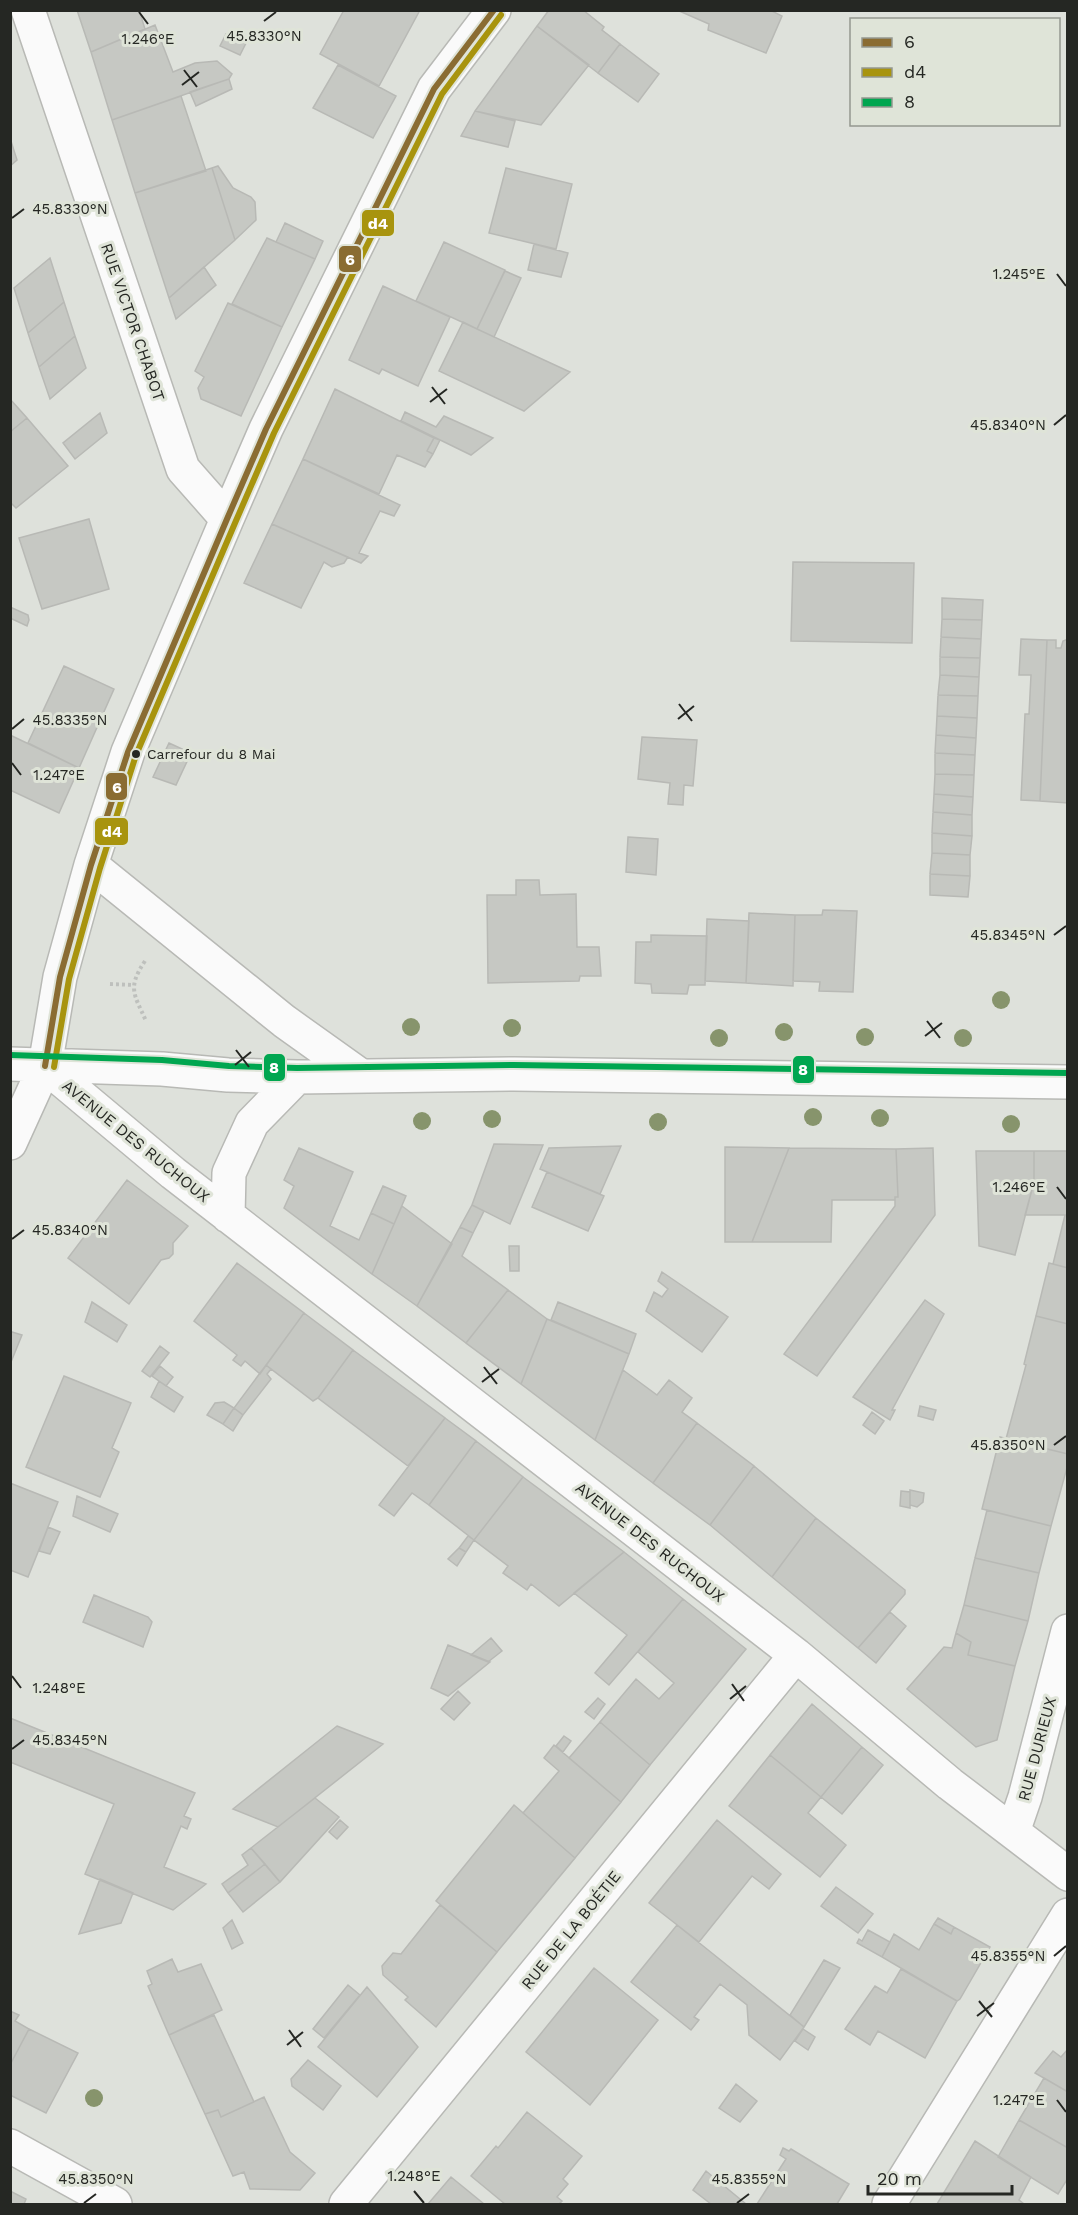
<svg xmlns="http://www.w3.org/2000/svg" width="1078" height="2215" viewBox="0 0 1078 2215" font-family="'Work Sans',sans-serif">
  <style>
    .building { fill: #c6c8c3; stroke: #b8b9b5; stroke-width: 1.5 }
    .lines { fill: none; stroke-linecap: round; stroke-linejoin: round }
    .minor-casing { stroke: #b8b9b5; stroke-width: 36 }
    .path { stroke: #bec0bd; stroke-width: 4; stroke-dasharray: 3 3; stroke-linecap: butt }
    .minor { stroke: #fafafa; stroke-width: 33 }
    .bus-1-casing { stroke: #dfe4d8; stroke-width: 10 }
    .bus-2-casing { stroke: #dfe4d8; stroke-width: 10 }
    .bus-3-casing { stroke: #dfe4d8; stroke-width: 10 }
    .bus-1 { stroke: #8a6c32; stroke-width: 6 }
    .bus-2 { stroke: #a8940e; stroke-width: 6 }
    .bus-3 { stroke: #00a650; stroke-width: 6 }
    .tree { fill: #87946c }
    .ticks { fill: none; stroke: #252723; stroke-width: 2 }
    .bus-dot { fill: #252723; stroke: #dfe4d8; stroke-width: 2 }
    .labels { text-anchor: middle; dominant-baseline: central; stroke-width: 6; stroke-linejoin: round; paint-order: stroke }
    .bus-label { font-size: 14px; fill: #252723; stroke: #dfe4d8; text-anchor: start }
    .street-label { font-size: 16px; fill: #252723; stroke: #dfe4d8 }
    .ticks-label { font-size: 15px; text-anchor: middle; fill: #252723; stroke: #dfe4d8; stroke-width: 6; stroke-linejoin: round; paint-order: stroke }
    .line-badge { stroke: #dfe4d8; stroke-width: 2 }
    .badge-label { font-size: 16px; text-anchor: middle; font-weight: bold; fill: #fff }
  </style>
  <rect width="100%" height="100%" fill="#dee1db"/>
  <path class="building" d="M77,10H139L145,29L91,52Z
    M344,10H420L379,86L320,54Z
    M549,10H583L604,27L602,30L620,44L598,73L537,26Z
    M677,10H770L782,16L766,53L708,30L709,24Z
    M155,25L173,72L195,63L217,61L232,74L229,79L112,120L91,52Z
    M537,26L589,65L541,125L475,111Z
    M226,34L246,43L240,55L220,46Z
    M620,44L659,74L638,102L598,73Z
    M338,65L396,96L373,138L313,108Z
    M229,79L232,89L196,106L190,92Z
    M181,96L206,171L135,193L112,120Z
    M475,111L515,121L508,147L461,136Z
    M10,138L17,160L10,166Z
    M218,166L233,188L251,197L255,202L256,220L235,240L212,168Z
    M212,168L235,240L169,298L135,193Z
    M506,168L572,184L556,249L489,233Z
    M285,223L323,241L315,259L276,242Z
    M267,238L315,259L282,327L232,304Z
    M444,242L505,270L477,329L416,301Z
    M534,244L568,253L561,277L528,270Z
    M50,258L64,302L28,333L14,288Z
    M204,267L216,285L176,319L169,298Z
    M505,271L521,278L494,337L477,329Z
    M383,286L450,317L418,386L382,369L379,374L349,360Z
    M64,302L75,336L39,367L28,333Z
    M228,303L282,327L241,416L201,399L198,388L204,377L195,371Z
    M463,322L477,329L570,372L524,411L439,371Z
    M75,336L86,368L50,399L39,367Z
    M335,389L434,438L427,451L433,454L425,467L397,455L379,494L303,459Z
    M10,399L27,418L10,432Z
    M405,412L436,427L444,416L493,438L471,455L401,421Z
    M100,413L107,433L75,459L63,443Z
    M27,418L68,466L16,508L10,502V432Z
    M434,438L440,440L433,454L427,451Z
    M303,459L400,505L394,516L380,511L359,553L368,556L361,563L272,524Z
    M89,519L109,589L42,609L19,538Z
    M272,524L348,557L344,563L332,567L324,562L301,608L244,583Z
    M793,562L914,563L912,643L791,641Z
    M942,598L983,600L982,620L942,619Z
    M10,607L28,615L29,620L27,626L10,618Z
    M942,619L982,620L981,639L941,637Z
    M941,637L981,639L980,658L940,657Z
    M1021,639L1047,640L1040,801L1021,800L1025,714H1029L1031,675H1019Z
    M1068,639V803L1040,801L1047,640H1056V648H1061L1063,641Z
    M940,657L980,658L979,677L940,675Z
    M64,666L114,689L79,768L28,743Z
    M940,675L979,677L978,696L938,695Z
    M938,695L978,696L977,718L937,716Z
    M937,716L977,718L976,738L936,735Z
    M10,735L79,768L59,813L10,790Z
    M936,735L976,738L975,755L935,753Z
    M642,737L697,740L693,786L684,785L683,805L668,804L670,783L638,779Z
    M169,743L191,753L176,785L153,777Z
    M935,753L975,755L974,775L935,774Z
    M935,774L974,775L973,797L934,794Z
    M934,794L973,797L972,815L933,812Z
    M933,812L972,815V836L932,833Z
    M932,833L972,836L970,855L932,853Z
    M628,837L658,839L656,875L626,872Z
    M932,853L970,855V876L930,874Z
    M930,874L970,876L968,897L930,895Z
    M516,880H539L540,895L576,894L577,947H599L601,976H580L579,981L488,983L487,895H516Z
    M823,910L857,911L853,992L819,991L820,982L793,981L795,915H822Z
    M749,913L795,915L793,986L746,983Z
    M707,919L749,921L746,983L705,981Z
    M651,935L707,936L705,985H689L687,994L652,993L651,984L635,983L636,942H651Z
    M494,1144L543,1145L510,1224L472,1205Z
    M621,1146L600,1194L540,1169L549,1148Z
    M725,1147L789,1148L752,1242H725Z
    M299,1148L353,1172L330,1226L359,1240L371,1213L394,1224L372,1274L284,1208L294,1186L284,1180Z
    M789,1148L896,1149L898,1197H895V1200H832L831,1242H752Z
    M933,1148L935,1215L817,1376L784,1354L895,1206V1197H898L896,1149Z
    M976,1151H1034V1182L1015,1255L979,1246Z
    M1034,1151H1068V1215H1025L1034,1182Z
    M547,1172L604,1196L588,1231L532,1207Z
    M127,1180L188,1226L173,1243V1254L169,1258L161,1260L129,1304L68,1258Z
    M383,1186L406,1196L394,1224L371,1213Z
    M472,1205L484,1211L473,1233L460,1227Z
    M402,1206L452,1244L417,1306L372,1274Z
    M1065,1215H1068V1268L1053,1264Z
    M460,1227L473,1233L462,1256L508,1290L466,1343L417,1306Z
    M509,1246H519V1271H510Z
    M237,1263L304,1313L260,1374L245,1361L241,1366L233,1360L237,1355L194,1321Z
    M1049,1263L1068,1268V1324L1036,1316Z
    M662,1272L728,1317L702,1352L646,1311L654,1292L662,1297L668,1289L658,1281Z
    M508,1290L547,1319L521,1384L466,1343Z
    M925,1300L944,1314L892,1410H895L890,1420L853,1397Z
    M92,1302L127,1325L117,1342L85,1322Z
    M558,1302L636,1334L629,1354L551,1320Z
    M304,1313L353,1350L318,1398L313,1401L266,1365Z
    M1036,1316L1068,1324V1454L1006,1439L1026,1365L1024,1364Z
    M547,1319L629,1354L595,1440L521,1384Z
    M12,1332L22,1335L11,1362L10,1335Z
    M160,1346L169,1353L150,1377L142,1371Z
    M353,1350L445,1418L408,1466L318,1398Z
    M266,1365L271,1369L267,1374L271,1379L243,1415L234,1408Z
    M160,1366L173,1377L166,1386L152,1376Z
    M623,1370L657,1395L669,1380L692,1398L682,1412L697,1423L653,1483L595,1440Z
    M64,1376L131,1403L112,1448L119,1452L100,1497L26,1467Z
    M159,1381L183,1397L174,1412L151,1397Z
    M224,1402L234,1408L223,1424L207,1415L215,1403Z
    M920,1406L936,1410L933,1420L918,1416Z
    M234,1408L243,1415L233,1431L223,1424Z
    M872,1412L884,1421L875,1434L863,1425Z
    M445,1418L476,1441L429,1505L412,1493L394,1516L379,1505Z
    M697,1423L754,1466L710,1525L653,1483Z
    M1000,1437L1068,1454V1464L1051,1526L982,1509Z
    M476,1441L523,1477L474,1540L429,1505Z
    M754,1466L816,1518L772,1577L710,1525Z
    M523,1477L624,1552L559,1606L531,1584L527,1590L503,1573L508,1566L474,1540Z
    M10,1483L58,1502L28,1577L10,1570Z
    M910,1490L924,1493L923,1502L917,1507L910,1505Z
    M901,1491L910,1492V1508L900,1506Z
    M77,1496L118,1514L110,1532L73,1516Z
    M987,1510L1051,1526L1039,1573L975,1558Z
    M816,1518L905,1590V1594L858,1648L772,1577Z
    M48,1527L60,1532L50,1554L39,1551Z
    M468,1536L474,1540L466,1552L459,1548Z
    M459,1548L466,1552L457,1566L448,1559Z
    M624,1552L683,1599L609,1685L595,1673L627,1635L574,1593Z
    M975,1558L1039,1573L1028,1621L964,1605Z
    M94,1595L148,1617L152,1622L143,1647L83,1622Z
    M683,1599L746,1649L650,1765L600,1722L636,1679L659,1699L674,1683L638,1652Z
    M964,1605L1028,1621L1015,1666L968,1655L971,1642L956,1633Z
    M890,1612L906,1626L876,1663L858,1648Z
    M956,1633L971,1642L968,1655L1015,1666L997,1740L976,1747L907,1689L944,1647L952,1648Z
    M491,1638L502,1651L488,1662L471,1655Z
    M448,1645L490,1662L448,1696L431,1688Z
    M458,1691L470,1703L454,1720L441,1709Z
    M598,1698L605,1704L594,1719L585,1712Z
    M812,1704L862,1747L821,1797L770,1755Z
    M10,1718L195,1793L184,1816L191,1819L187,1829L181,1826L164,1867L206,1884L173,1910L85,1874L114,1804L10,1762Z
    M600,1722L650,1765L621,1802L569,1758Z
    M337,1726L383,1744L278,1827L233,1809Z
    M564,1736L571,1741L563,1752L556,1746Z
    M554,1745L621,1802L575,1858L523,1813L559,1771L544,1758Z
    M862,1747L883,1765L842,1814L821,1797Z
    M770,1755L821,1797L808,1813L846,1845L820,1877L729,1806Z
    M315,1798L339,1817L280,1882L251,1848Z
    M514,1805L575,1858L497,1952L436,1901Z
    M340,1820L348,1827L337,1839L329,1832Z
    M717,1820L781,1874L769,1889L752,1876L699,1942L649,1903Z
    M251,1848L265,1864L228,1893L222,1884L248,1865L242,1855Z
    M265,1864L280,1882L243,1912L228,1893Z
    M100,1879L133,1893L121,1923L79,1934Z
    M836,1887L873,1914L858,1933L821,1906Z
    M440,1905L497,1952L436,2027L405,2000L408,1997L383,1975L382,1966L393,1953L401,1954Z
    M938,1918L954,1927L951,1934L934,1924Z
    M232,1920L243,1943L232,1949L223,1928Z
    M934,1924L951,1934L954,1927L990,1947L960,1999L957,2001L882,1957L894,1934L919,1950Z
    M677,1925L804,2027L780,2060L749,2035L747,2005L720,1984L694,2017L699,2020L691,2030L631,1982Z
    M868,1930L890,1942L882,1957L857,1943L859,1939L862,1941Z
    M172,1959L178,1972L201,1964L222,2010L169,2035L148,1986L152,1984L147,1971Z
    M824,1960L840,1968L804,2027L790,2015Z
    M594,1968L658,2020L590,2105L526,2052Z
    M901,1969L957,2001L925,2058L878,2031L870,2045L845,2029L875,1986L887,1993Z
    M348,1985L360,1995L324,2038L313,2029Z
    M367,1987L418,2047L377,2097L318,2047Z
    M10,2011L19,2015L15,2021L29,2029L10,2065Z
    M214,2015L254,2102L221,2117L218,2110L205,2114L169,2035Z
    M29,2029L78,2053L46,2113L10,2095V2065Z
    M803,2029L815,2037L808,2050L795,2041Z
    M1068,2049V2092L1035,2073L1053,2051L1061,2057Z
    M308,2060L341,2086L323,2110L292,2086L291,2079Z
    M1044,2078L1068,2092V2148L1019,2120Z
    M736,2084L757,2101L740,2122L719,2108Z
    M264,2097L290,2152L315,2173L300,2190L250,2189L244,2172L233,2176L205,2114L218,2110L221,2117Z
    M527,2112L582,2156L563,2179L568,2184L557,2197L562,2201L559,2204H505L471,2176L496,2146L498,2148Z
    M1019,2120L1068,2148V2178L1058,2194L998,2157Z
    M975,2141L1031,2177L1019,2200L1024,2204H937Z
    M783,2148L789,2151L791,2149L849,2184L837,2204H757L786,2159L780,2155Z
    M706,2171L746,2204H711L693,2190Z
    M451,2177L484,2204H428Z
    M10,2191L26,2199L24,2204H10Z"/>
  <g class="lines">
    <g class="minor-casing">
      <path id="minor" d="M28,10L183,469L227,519
        M91,865L284,1021L361,1076
        M10,1064L162,1069L228,1075L297,1077L514,1074L1068,1082
        M45,1066L173,1173L796,1655L950,1784L1068,1874
        M10,1143L45,1066L60,977L91,865L128,752L227,519L266,429L434,89L494,10
        M228,1216L229,1173L252,1123L297,1077
        M1013,1832L1025,1797L1068,1631
        M10,2146L115,2204
        M346,2204L796,1655
        M889,2204L1068,1915"/>
    </g>
    <path class="path" d="M145,961C127,988 134,994 146,1021
      M110,984L134,985"/>
    <use href="#minor" class="minor"/>
    <g class="bus-1-casing">
      <path id="bus-1" d="M45,1066L60,977L91,865L128,752L227,519L266,429L434,89L494,10"/>
    </g>
    <g class="bus-2-casing">
      <path id="bus-2" d="M54,1067L69,979L100,868L136,755L235,523L274,433L442,94L501,15"/>
    </g>
    <g class="bus-3-casing">
      <path id="bus-3" d="M10,1055L162,1060L229,1066L297,1068L514,1065L1068,1073"/>
    </g>
    <use href="#bus-1" class="bus-1"/>
    <use href="#bus-2" class="bus-2"/>
    <use href="#bus-3" class="bus-3"/>
  </g>
  <g class="tree">
    <circle cx="1001" cy="1000" r="9"/>
    <circle cx="411" cy="1027" r="9"/>
    <circle cx="512" cy="1028" r="9"/>
    <circle cx="784" cy="1032" r="9"/>
    <circle cx="865" cy="1037" r="9"/>
    <circle cx="719" cy="1038" r="9"/>
    <circle cx="963" cy="1038" r="9"/>
    <circle cx="813" cy="1117" r="9"/>
    <circle cx="880" cy="1118" r="9"/>
    <circle cx="492" cy="1119" r="9"/>
    <circle cx="422" cy="1121" r="9"/>
    <circle cx="658" cy="1122" r="9"/>
    <circle cx="1011" cy="1124" r="9"/>
    <circle cx="94" cy="2098" r="9"/>
  </g>
  <path class="ticks" d="M139,12L148,24M264,21L276,12M184,70L197,87M182,85L199,72M12,218L24,209M1057,274L1066,286M432,387L445,404M430,402L447,389M1054,425L1066,415M679,704L692,721M678,719L694,706M12,729L24,719M12,763L21,775M1054,935L1066,926M927,1021L940,1038M925,1036L942,1023M236,1050L249,1067M235,1065L251,1052M1057,1187L1066,1199M12,1239L24,1230M484,1367L497,1384M482,1382L499,1369M1054,1445L1066,1436M12,1676L21,1688M732,1684L744,1701M730,1699L746,1686M12,1749L24,1740M1054,1956L1066,1946M979,2001L992,2017M977,2016L994,2003M289,2030L301,2047M287,2045L303,2032M1057,2100L1066,2112M414,2191L424,2203M84,2203L96,2194M737,2203L749,2194"/>
  <circle class="bus-dot" cx="136" cy="754" r="5"/>
  <g class="labels">
    <g class="bus-label">
      <text x="147" y="754">Carrefour du 8 Mai</text>
    </g>
    <g class="street-label">
      <text transform="translate(133 322) rotate(71)">RUE VICTOR CHABOT</text>
      <text transform="translate(136 1141) rotate(39)">AVENUE DES RUCHOUX</text>
      <text transform="translate(650 1542) rotate(38)">AVENUE DES RUCHOUX</text>
      <text transform="translate(1037 1749) rotate(-75)">RUE DURIEUX</text>
      <text transform="translate(571 1930) rotate(-51)">RUE DE LA BOÉTIE</text>
    </g>
  </g>
  <g class="ticks-label">
    <text x="264" y="41">45.8330°N</text>
    <text x="148" y="44">1.246°E</text>
    <text x="70" y="214">45.8330°N</text>
    <text x="1019" y="279">1.245°E</text>
    <text x="1008" y="430">45.8340°N</text>
    <text x="70" y="725">45.8335°N</text>
    <text x="59" y="780">1.247°E</text>
    <text x="1008" y="940">45.8345°N</text>
    <text x="1019" y="1192">1.246°E</text>
    <text x="70" y="1235">45.8340°N</text>
    <text x="1008" y="1450">45.8350°N</text>
    <text x="59" y="1693">1.248°E</text>
    <text x="70" y="1745">45.8345°N</text>
    <text x="1008" y="1961">45.8355°N</text>
    <text x="1019" y="2105">1.247°E</text>
    <text x="414" y="2181">1.248°E</text>
    <text x="96" y="2184">45.8350°N</text>
    <text x="749" y="2184">45.8355°N</text>
  </g>
  <g class="line-badge">
    <rect x="361" y="209" width="34" height="28" rx="6" fill="#a8940e"/>
    <rect x="338" y="245" width="24" height="28" rx="6" fill="#8a6c32"/>
    <rect x="105" y="772" width="23" height="29" rx="6" fill="#8a6c32"/>
    <rect x="94" y="817" width="35" height="29" rx="6" fill="#a8940e"/>
    <rect x="263" y="1053" width="23" height="29" rx="6" fill="#00a650"/>
    <rect x="792" y="1055" width="23" height="29" rx="6" fill="#00a650"/>
  </g>
  <g class="badge-label">
    <text x="378" y="229">d4</text>
    <text x="350" y="265">6</text>
    <text x="117" y="793">6</text>
    <text x="112" y="837">d4</text>
    <text x="274" y="1073">8</text>
    <text x="803" y="1075">8</text>
  </g>
  <rect width="1078" height="2215" fill="none" stroke="#252723" stroke-width="24"/>
  <rect x="850" y="18" width="210" height="108" fill="#dfe4d8" stroke="#959890" stroke-width="1.5"/>
  <rect x="862" y="38" width="30" height="9" fill="#8a6c32" stroke="#959890" stroke-width="1.5"/>
  <text x="904" y="48" font-size="18" fill="#252723">6</text>
  <rect x="862" y="68" width="30" height="9" fill="#a8940e" stroke="#959890" stroke-width="1.5"/>
  <text x="904" y="78" font-size="18" fill="#252723">d4</text>
  <rect x="862" y="98" width="30" height="9" fill="#00a650" stroke="#959890" stroke-width="1.5"/>
  <text x="904" y="108" font-size="18" fill="#252723">8</text>
  <path d="M868 2185v9h144v-9" fill="none" stroke="#252723" stroke-width="3"/>
  <text x="877" y="2185" font-size="18" fill="#252723" stroke="#dfe4d8" stroke-width="4.5" paint-order="stroke">20 m</text>
</svg>
